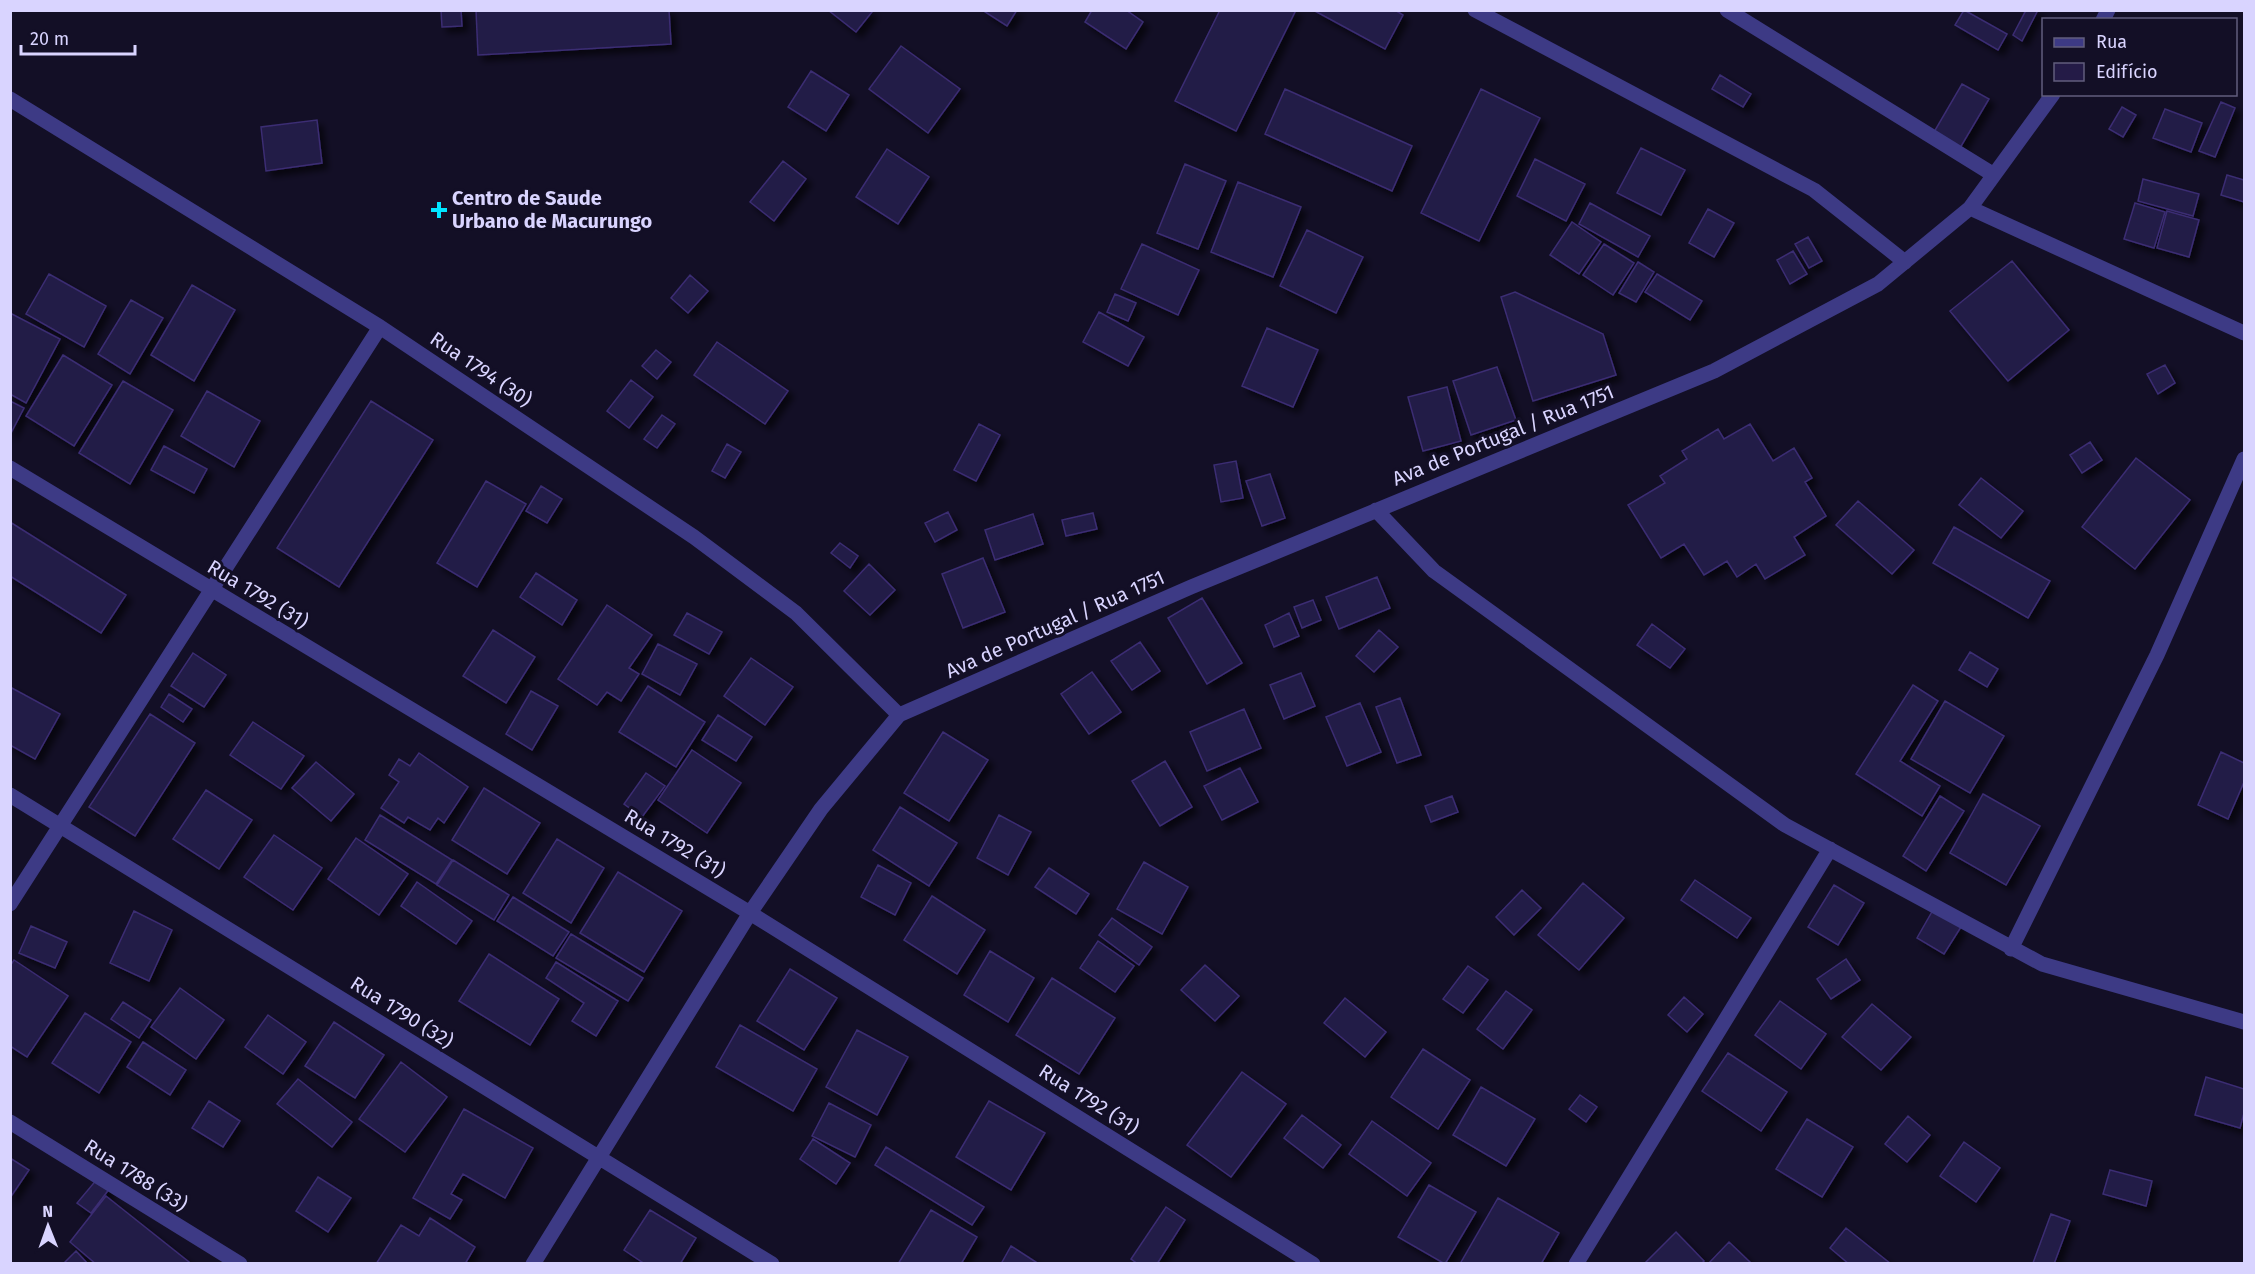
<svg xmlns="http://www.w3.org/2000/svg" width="2255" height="1274" viewBox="0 0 2255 1274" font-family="'Fira Sans',sans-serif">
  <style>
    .building { fill: #241b47; stroke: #3b2d73; stroke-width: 1.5; filter: url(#shadow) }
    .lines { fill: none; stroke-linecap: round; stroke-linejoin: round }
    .minor { stroke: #3d3a85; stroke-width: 15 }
    .poi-dot { fill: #00e5ff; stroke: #130f26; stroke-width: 2 }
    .labels { text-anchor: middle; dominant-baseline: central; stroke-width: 6; stroke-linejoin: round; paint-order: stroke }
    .poi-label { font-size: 20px; font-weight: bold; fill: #d9d4ff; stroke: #130f26; text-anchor: start }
    .street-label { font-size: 20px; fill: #d9d4ff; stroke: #130f26 }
  </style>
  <defs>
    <filter id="shadow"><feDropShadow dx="5.5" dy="5.5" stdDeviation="3" flood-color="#0009"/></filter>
  </defs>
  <rect width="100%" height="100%" fill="#130f26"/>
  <path class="building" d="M441,10H461L462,26L442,27Z
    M476,10H669L671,44L478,55Z
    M828,10H869L872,12L856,32Z
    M982,10H1017L1007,26Z
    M1092,10H1126L1143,22L1126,49L1085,22Z
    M1220,10H1296L1236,131L1175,101Z
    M1313,10H1395L1403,15L1385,49Z
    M1964,10L2007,34L1998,50L1955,25Z
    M2021,10H2038L2022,41L2013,35L2025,12Z
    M901,46L960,89L928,133L869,89Z
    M811,71L849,95L826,131L788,107Z
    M1720,75L1751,94L1743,107L1712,89Z
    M1962,84L1989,99L1960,148L1934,132Z
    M1285,89L1412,146L1392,191L1265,134Z
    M1481,89L1540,118L1479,241L1421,213Z
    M2221,102L2235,108L2215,157L2199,151Z
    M2122,107L2136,115L2123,137L2109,129Z
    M2165,109L2202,123L2191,152L2153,138Z
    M317,120L322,163L266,171L261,127Z
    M1641,148L1685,170L1661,215L1617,193Z
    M887,149L929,177L898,224L856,197Z
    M1535,159L1585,184L1566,221L1517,196Z
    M783,161L806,179L774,221L750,202Z
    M1185,164L1226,181L1198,249L1157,233Z
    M2227,175L2244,180V202L2221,195Z
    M2143,179L2199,194L2193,216L2138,201Z
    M1238,182L1301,207L1273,277L1211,252Z
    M1590,203L1650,236L1638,257L1579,224Z
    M2135,203L2165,212L2154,248L2124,239Z
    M1708,209L1734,223L1714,257L1689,243Z
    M2167,211L2199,220L2189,257L2157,248Z
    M1572,222L1601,242L1579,274L1550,255Z
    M1307,230L1363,257L1336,313L1280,286Z
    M1808,237L1822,261L1809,268L1795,244Z
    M1142,244L1199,270L1178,315L1121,289Z
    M1604,244L1634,263L1613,295L1583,275Z
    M1793,251L1807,274L1790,284L1777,260Z
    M2012,261L2069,330L2008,381L1950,311Z
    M1638,262L1654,272L1636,302L1619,293Z
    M49,274L106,306L84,347L26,314Z
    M1657,274L1702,301L1690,320L1645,292Z
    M690,275L708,291L688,313L671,298Z
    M192,285L235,310L194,381L151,355Z
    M1515,292L1603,334L1616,375L1533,401L1501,297Z
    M1115,294L1136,303L1128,321L1107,312Z
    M131,300L163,318L130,374L98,354Z
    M1099,312L1144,337L1128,366L1083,342Z
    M10,313L60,339L26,403L10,394Z
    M1267,328L1318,350L1293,407L1242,386Z
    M717,342L788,391L765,424L694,375Z
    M656,350L671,362L657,379L642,366Z
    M63,355L112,385L74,446L26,416Z
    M2165,365L2175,383L2158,394L2147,374Z
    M1497,367L1516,420L1471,435L1453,381Z
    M631,380L653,397L629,428L607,411Z
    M123,381L173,410L130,484L79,453Z
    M1447,387L1461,441L1423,451L1408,397Z
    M207,391L260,421L234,467L181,436Z
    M10,401L24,408L10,435Z
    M371,401L433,440L339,587L277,548Z
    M662,415L675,424L657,448L644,439Z
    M979,424L1000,435L976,481L954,470Z
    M1750,424L1773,461L1794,448L1812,478L1805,482L1826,516L1794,537L1805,555L1765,579L1756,564L1737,577L1727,561L1704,575L1684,544L1661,558L1628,505L1665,483L1660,476L1687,459L1682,451L1718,429L1724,439Z
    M2090,442L2102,460L2082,473L2070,455Z
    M727,444L741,452L725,478L712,471Z
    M164,446L207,469L194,493L151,470Z
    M2136,458L2190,500L2135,569L2082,527Z
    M1236,461L1243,498L1221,502L1214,465Z
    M1270,474L1285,518L1262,526L1246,481Z
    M1981,478L2023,511L2001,538L1959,505Z
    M486,481L526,504L477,587L437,563Z
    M541,486L562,499L547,523L526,511Z
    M1858,501L1914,550L1892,574L1836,525Z
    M948,512L957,530L935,542L925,523Z
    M1093,513L1097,529L1066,536L1062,520Z
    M1033,514L1043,544L995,560L985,530Z
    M10,522L126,595L101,633L10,576Z
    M1954,527L2050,581L2028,618L1933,563Z
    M840,543L858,556L850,568L831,553Z
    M983,558L1005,612L963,628L942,574Z
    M869,564L895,590L870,615L844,591Z
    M536,573L577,600L562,625L520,597Z
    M1377,577L1390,608L1339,629L1326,597Z
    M1202,598L1242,663L1207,684L1168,618Z
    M1313,600L1321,620L1302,628L1294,607Z
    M607,605L652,635L629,668L639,674L621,701L607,692L597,705L558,679Z
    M687,613L722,632L709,654L674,635Z
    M1289,613L1299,636L1274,647L1265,625Z
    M1652,624L1685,649L1670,668L1637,645Z
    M493,630L535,657L506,703L463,676Z
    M1379,630L1398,647L1374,672L1356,656Z
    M1140,642L1160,671L1132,690L1111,661Z
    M658,644L697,664L680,695L642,674Z
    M1970,652L1998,669L1987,687L1959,670Z
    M193,653L226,675L204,707L171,686Z
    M751,658L793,687L765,725L724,696Z
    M1092,672L1121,712L1089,734L1061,694Z
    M1301,673L1315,706L1284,719L1270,685Z
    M1913,685L1938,701L1900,761L1940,786L1922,816L1856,774Z
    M648,686L705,722L676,767L619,732Z
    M10,687L60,714L35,759L10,745Z
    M531,691L558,706L532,750L506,734Z
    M169,694L192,709L183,722L161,707Z
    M1400,698L1421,755L1397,763L1376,707Z
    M1945,701L2004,736L1970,793L1911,759Z
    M1360,703L1381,752L1347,766L1326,717Z
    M1244,709L1261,748L1207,771L1190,732Z
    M150,714L195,743L135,836L89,807Z
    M718,715L752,737L736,761L702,740Z
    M253,722L304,756L281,789L230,755Z
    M943,732L988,760L949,821L904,793Z
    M692,750L741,783L707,833L658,800Z
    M2221,752L2244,763V782L2228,819L2198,805Z
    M419,753L468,787L444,823L438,818L430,830L408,817L404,823L381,808L399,782L389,775L399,759L410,766Z
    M1165,761L1192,807L1160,826L1132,781Z
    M316,762L354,794L331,821L292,788Z
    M1240,768L1258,802L1222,820L1204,786Z
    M646,773L665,786L642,817L624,804Z
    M484,788L540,823L507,874L452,840Z
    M206,790L252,820L219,869L173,839Z
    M1983,794L2040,826L2006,885L1950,853Z
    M1452,796L1458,812L1431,822L1425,806Z
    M1940,796L1964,811L1926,871L1903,856Z
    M900,807L957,843L929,886L873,850Z
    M380,815L452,860L436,884L365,840Z
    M999,815L1031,832L1008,875L977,858Z
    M274,835L322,868L293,910L244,877Z
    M356,838L408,874L379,915L328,879Z
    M557,839L604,868L571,923L523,893Z
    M453,860L509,895L494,920L437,885Z
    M1144,862L1188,887L1162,934L1117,909Z
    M878,865L911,883L895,915L861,897Z
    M1049,868L1089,894L1076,914L1035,887Z
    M618,872L682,911L644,972L580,933Z
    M1695,880L1751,918L1737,938L1681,900Z
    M417,882L472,921L456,944L401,906Z
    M1583,883L1624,918L1579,970L1538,935Z
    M1834,885L1864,903L1838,945L1808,927Z
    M1522,890L1541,908L1514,935L1496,917Z
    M932,896L985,930L957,974L904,940Z
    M513,897L569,932L553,956L497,921Z
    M1933,910L1961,927L1944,954L1917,938Z
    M134,911L172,930L149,981L110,963Z
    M1112,918L1152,947L1139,965L1099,935Z
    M31,926L67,942L55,968L19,953Z
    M571,934L643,978L628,1001L556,958Z
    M1098,941L1134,966L1115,992L1080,968Z
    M990,951L1034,978L1008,1022L964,995Z
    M489,954L559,999L530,1045L459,1001Z
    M1846,959L1860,980L1831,999L1817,979Z
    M14,960L68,996L27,1057L10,1046V966Z
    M556,962L618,1001L596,1036L572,1021L584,1003L546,978Z
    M1205,965L1239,996L1215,1021L1181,990Z
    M1468,966L1488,980L1463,1013L1443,999Z
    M790,969L837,998L804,1050L757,1021Z
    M1052,978L1115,1018L1079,1074L1016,1035Z
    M180,988L224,1020L196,1059L151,1027Z
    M1506,991L1532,1010L1503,1049L1477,1029Z
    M1684,997L1703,1014L1687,1032L1668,1015Z
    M1345,998L1386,1032L1365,1057L1324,1023Z
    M1780,1001L1826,1034L1801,1069L1755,1035Z
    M123,1002L151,1020L139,1038L111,1019Z
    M1872,1004L1911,1037L1881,1070L1842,1037Z
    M85,1013L131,1042L99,1093L52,1063Z
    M268,1015L306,1042L283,1074L245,1047Z
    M334,1022L384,1055L355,1098L305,1066Z
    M740,1025L817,1069L793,1111L716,1067Z
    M857,1030L908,1057L877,1115L826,1087Z
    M143,1042L186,1070L170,1095L127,1067Z
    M1423,1049L1470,1080L1438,1129L1391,1097Z
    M1728,1053L1787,1092L1761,1131L1702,1091Z
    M401,1062L447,1097L405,1152L359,1119Z
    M1242,1072L1286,1104L1231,1177L1187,1145Z
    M2206,1077L2244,1089V1113L2240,1128L2195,1115Z
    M298,1079L352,1122L332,1147L277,1104Z
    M1481,1087L1535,1119L1506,1166L1453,1135Z
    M1580,1095L1597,1107L1586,1122L1569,1109Z
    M209,1101L240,1121L223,1147L192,1128Z
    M989,1101L1045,1133L1011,1190L956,1157Z
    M829,1103L871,1125L855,1157L812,1136Z
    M464,1109L533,1148L505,1198L463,1174L451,1194L462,1200L450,1219L413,1198Z
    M1302,1115L1341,1145L1323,1168L1284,1138Z
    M1908,1116L1930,1135L1907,1162L1885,1144Z
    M1807,1119L1853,1147L1822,1197L1776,1169Z
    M1372,1121L1431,1163L1407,1196L1349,1154Z
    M813,1139L850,1163L836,1184L800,1159Z
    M1964,1142L2000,1168L1976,1202L1940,1176Z
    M886,1147L984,1207L972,1225L875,1165Z
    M10,1158L29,1170L10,1198Z
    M2110,1170L2152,1181L2146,1206L2103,1194Z
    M318,1177L351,1198L328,1232L296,1211Z
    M98,1178L110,1188L91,1213L77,1203Z
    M1429,1185L1476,1212L1445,1264L1398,1237Z
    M106,1196L189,1262L188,1264H96L70,1242Z
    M1498,1198L1559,1233L1541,1264H1460Z
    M1166,1207L1185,1220L1157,1264H1138L1131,1259Z
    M650,1210L696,1238L680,1264H645L624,1250Z
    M931,1210L977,1237L961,1264H898Z
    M2051,1214L2070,1221L2054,1264L2033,1263Z
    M430,1218L475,1247L465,1264H376L401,1225L419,1236Z
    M1846,1228L1891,1264H1849L1830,1248Z
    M1676,1232L1704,1261L1701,1264H1644Z
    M1729,1242L1752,1264H1708Z
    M1011,1246L1039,1264H1001Z
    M76,1251L88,1264H63Z"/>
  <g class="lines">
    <path class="minor" d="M1475,10L1814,190L1905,262
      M1727,10L1994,175
      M2103,20L2108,10
      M10,99L380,327L694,537L796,613L899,715
      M1970,208L2244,333
      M10,468L750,913L1313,1264
      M1376,510L1434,571L1785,825L2042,964L2244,1022
      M10,795L772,1264
      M10,904L380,327
      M2011,949L2157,655L2244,459
      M10,1122L240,1264
      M533,1264L750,913L821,809L899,715L1191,587L1714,371L1878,284L1970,208L2053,94
      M1576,1264L1830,849"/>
  </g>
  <path class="poi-dot" d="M436 201h6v6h6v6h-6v6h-6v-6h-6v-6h6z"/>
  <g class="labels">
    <g class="poi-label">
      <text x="452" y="198">Centro de Saude<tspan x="452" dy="23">Urbano de Macurungo</tspan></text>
    </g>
    <g class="street-label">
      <text transform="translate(481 369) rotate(34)">Rua 1794 (30)</text>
      <text transform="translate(1503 435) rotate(-22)">Ava de Portugal / Rua 1751</text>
      <text transform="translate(258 594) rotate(31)">Rua 1792 (31)</text>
      <text transform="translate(1055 624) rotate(-24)">Ava de Portugal / Rua 1751</text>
      <text transform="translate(675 843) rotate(31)">Rua 1792 (31)</text>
      <text transform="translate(402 1012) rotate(32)">Rua 1790 (32)</text>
      <text transform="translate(1089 1099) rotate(32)">Rua 1792 (31)</text>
      <text transform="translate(136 1175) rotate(32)">Rua 1788 (33)</text>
    </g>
  </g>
  <rect width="2255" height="1274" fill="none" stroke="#d9d4ff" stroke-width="24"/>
  <rect x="2042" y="18" width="195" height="78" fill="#130f26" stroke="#625e7d" stroke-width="1.5"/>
  <rect x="2054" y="38" width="30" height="9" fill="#3d3a85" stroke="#625e7d" stroke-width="1.5"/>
  <text x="2096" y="48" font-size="18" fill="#d9d4ff">Rua</text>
  <rect x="2054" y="63" width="30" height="18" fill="#241b47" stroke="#625e7d" stroke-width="1.5"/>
  <text x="2096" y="78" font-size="18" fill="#d9d4ff">Edifício</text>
  <g transform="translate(48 1226) rotate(359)" stroke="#130f26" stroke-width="4.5" paint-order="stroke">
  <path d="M0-4.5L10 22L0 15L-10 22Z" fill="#d9d4ff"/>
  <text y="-9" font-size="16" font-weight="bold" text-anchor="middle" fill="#d9d4ff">N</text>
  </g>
  <path d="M21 45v9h114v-9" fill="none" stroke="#d9d4ff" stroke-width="3"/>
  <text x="30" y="45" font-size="18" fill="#d9d4ff" stroke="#130f26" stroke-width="4.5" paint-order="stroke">20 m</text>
</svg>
